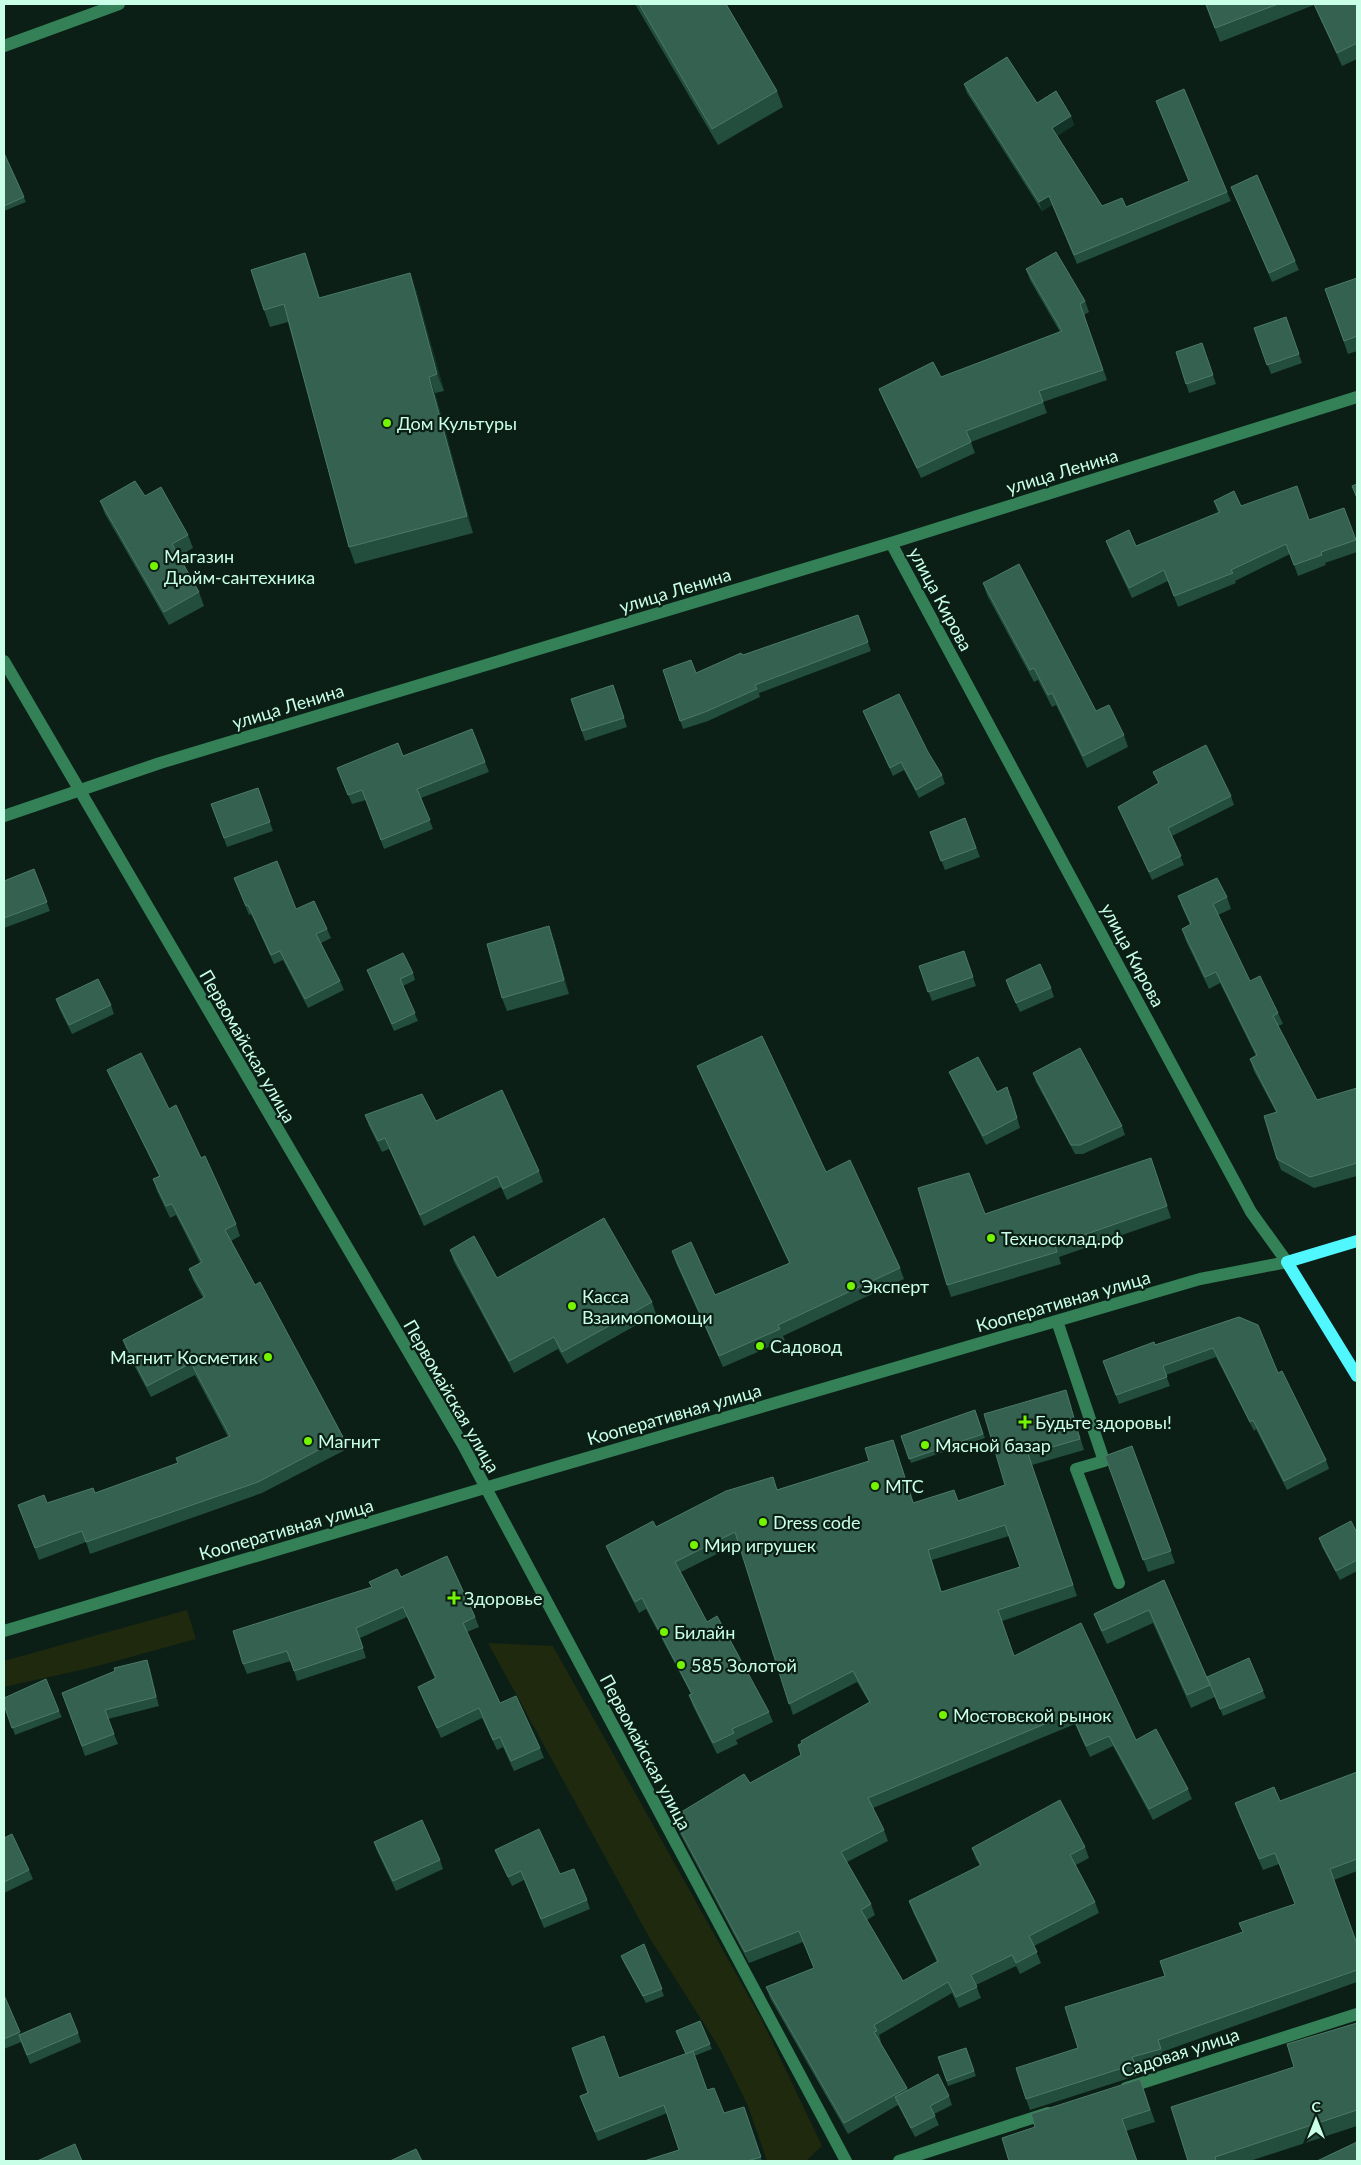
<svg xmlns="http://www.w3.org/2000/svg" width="1361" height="2165" viewBox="0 0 1361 2165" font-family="Lato,sans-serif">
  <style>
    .green { fill: #1f290e }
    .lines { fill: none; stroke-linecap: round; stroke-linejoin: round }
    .minor { stroke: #348057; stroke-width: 12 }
    .major { stroke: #50f7ff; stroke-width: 12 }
    .wall { fill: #234e3e; fill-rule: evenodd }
    .shaded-wall { fill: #123327 }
    .building { fill: #356150; stroke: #4c7a67; fill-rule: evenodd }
    .poi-dot { fill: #75f400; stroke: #0b1f17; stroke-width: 2 }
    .labels { text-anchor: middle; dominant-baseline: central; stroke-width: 4.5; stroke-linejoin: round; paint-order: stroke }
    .poi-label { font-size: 18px; fill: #c9ffe6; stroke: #0b1f17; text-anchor: start }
    .street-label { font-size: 18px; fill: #c9ffe6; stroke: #0b1f17 }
  </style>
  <rect width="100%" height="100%" fill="#0b1f17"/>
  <path class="green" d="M187,1610L196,1639L94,1667L4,1687V1661Z
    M488,1643L553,1646L762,2020L822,2146L806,2161H767L748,2106L720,2049L649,1937Z"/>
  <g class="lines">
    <path class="minor" d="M4,46L119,4
      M4,661L463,1445L846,2161
      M4,816L160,763L891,543L1357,397
      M1057,1321L1104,1461L1076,1469L1119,1583
      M4,1631L542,1471L1200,1279L1287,1262L1251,1212L891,543
      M1126,2088L1357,2014
      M899,2161L1048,2113"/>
    <path class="major" d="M1357,1241L1287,1262L1357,1376"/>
  </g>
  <path class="wall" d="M635,4H726L777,91L783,107L718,145Z
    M1205,4H1357V59L1342,66L1314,5L1220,42Z
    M964,84L1037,103L1071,116L1074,125L1057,136L1102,206L1126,207L1189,181L1156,101L1227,192L1231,201L1077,264L1052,205L1042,211L967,93Z
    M4,153L26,202L4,211Z
    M1231,187L1295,261L1299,270L1272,282Z
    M305,253L320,298L416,290L444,391L435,393L473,533L355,564L349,547L288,322L270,327L264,310Z
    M1026,269L1085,301L1089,312L1084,315L1107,380L1043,402L1047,413L971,442L975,453L921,478L883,399L879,389L941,377L1060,332L1030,280Z
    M1357,278V351L1348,354L1325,289Z
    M1286,317L1302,363L1271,374L1254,328Z
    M1202,343L1216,384L1189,393L1176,352Z
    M145,496L188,535L193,548L179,556L199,592L204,606L169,625L105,514L100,501Z
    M1214,501L1310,520L1344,508L1357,545V552L1325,563L1326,565L1298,576L1290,554L1235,581L1236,583L1178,607L1168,581L1132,598L1110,552L1106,541L1136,546L1218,513Z
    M983,583L1096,711L1124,735L1128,747L1087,768L1056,705L1052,707L1038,680L1034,682L987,595Z
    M858,615L871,651L759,693L760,697L708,721L683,729L663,670L696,673L743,655Z
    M613,685L627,727L585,741L571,699Z
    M863,711L928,752L942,775L945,784L919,798L904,770L893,776Z
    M472,729L489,772L421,798L433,829L384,849L366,800L352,804L337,768L403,756Z
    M1153,772L1231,796L1234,805L1172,836L1184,865L1152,880L1122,815L1118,807L1158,783Z
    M258,788L273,831L227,847L211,804Z
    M965,818L980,857L945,870L930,832Z
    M34,869L50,911L4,928V881Z
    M238,888L296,909L327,929L331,938L321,943L340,981L344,990L308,1008L283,960L274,964L251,914L249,915Z
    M1178,896L1227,897L1231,909L1218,915L1250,981L1278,1013L1283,1024L1278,1026L1317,1100L1357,1088V1176L1314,1188L1281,1170L1277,1159L1276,1112L1254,1071L1250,1059L1256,1056L1220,983L1209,989L1186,941L1182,929L1190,925L1182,907Z
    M554,940L569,994L507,1011L502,998Z
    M964,951L976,986L932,1001L919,966Z
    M367,970L413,973L415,980L403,986L418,1021L394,1031Z
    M1006,980L1051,988L1054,997L1020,1012L1009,989Z
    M56,999L111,1005L114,1014L72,1034L59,1008Z
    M697,1066L826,1172L900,1268L904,1279L783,1336L785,1340L723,1367L676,1263L672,1251L715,1295L789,1263L702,1078Z
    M107,1070L169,1109L201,1158L236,1224L240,1236L231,1241L255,1285L343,1437L347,1449L262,1493L90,1554L86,1542L39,1560L18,1505L47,1503L95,1493L178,1463L228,1437L195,1375L151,1397L127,1352L123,1340L203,1298L193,1280L189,1269L200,1263L176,1215L170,1218L157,1191L153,1179L159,1176L112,1081Z
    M949,1072L997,1092L1011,1096L1020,1128L986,1145L953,1081Z
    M1033,1073L1122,1126L1125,1135L1083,1154H1075L1036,1082Z
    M365,1115L436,1121L539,1171L543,1182L507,1200L501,1187L424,1226L389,1149L382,1152L369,1126Z
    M1155,1170L1171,1218L1059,1257L1061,1264L951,1297L947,1285L985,1214Z
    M450,1250L497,1278L652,1302L656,1314L567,1364L558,1349L514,1373L454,1262Z
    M1239,1317L1278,1373L1326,1460L1329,1469L1287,1490L1256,1429L1254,1431L1216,1357L1166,1375L1170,1386L1119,1404L1103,1361L1155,1345Z
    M1069,1401L1084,1450L1032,1465L1077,1596L1002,1621L1014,1656L1136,1740L1188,1789L1192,1799L1153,1820L1113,1746L1090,1757L1075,1724L873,1808L884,1830L888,1841L847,1862L871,1904L875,1915L867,1920L903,1981L937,1962L913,1912L909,1901L980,1866L976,1859L972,1848L1085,1847L1089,1858L1076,1865L1095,1902L1099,1913L1034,1946L1041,1963L1020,1974L1016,1966L976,1985L981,1998L959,2008L952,1993L879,2035L881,2042H880L908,2090L949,2096L952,2105L934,2114L939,2125L915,2137L898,2105L848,2134L770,1998L766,1987L814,1968L803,1942L749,1963L677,1828L673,1817L750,1783L801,1755L802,1743L869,1702L857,1682L793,1715L739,1543L681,1572L707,1622L769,1712L773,1722L736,1740L738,1744L717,1754L693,1706L689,1695L691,1694L646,1609L639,1613L610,1556L606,1546L656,1527L869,1461L893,1440L914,1503L958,1501L1005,1485ZM1009,1536L1020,1567L942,1592L932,1560Z
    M975,1410L985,1438L911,1463L901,1436Z
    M1132,1446L1175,1563L1148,1572L1105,1456Z
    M1357,1533V1571L1340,1580L1322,1547L1319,1538Z
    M401,1577L475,1617L479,1627L467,1632L500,1703L540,1748L544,1758L514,1771L503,1747L497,1750L482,1718L441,1738L422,1697L418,1687L435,1679L407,1617L360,1638L366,1658L297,1681L291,1661L247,1674L243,1664L372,1587L369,1582Z
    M1164,1580L1207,1677L1263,1691L1266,1698L1223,1716L1215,1697L1191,1708L1153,1623L1107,1644L1099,1627L1094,1614Z
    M147,1660L150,1669L159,1706L108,1719L118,1744L85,1756L62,1693Z
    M4,1705L59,1711L62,1717L15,1735Z
    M1357,1772V1871L1334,1880L1357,1944V1982L1162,2052L1165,2060L1137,2068L1139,2075L1030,2110L1026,2099L1078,2048L1165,1976L1242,1932L1295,1904L1279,1864L1263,1870L1239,1815L1235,1803L1280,1801Z
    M4,1838L29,1870L33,1879L4,1893Z
    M374,1842L440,1860L443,1869L396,1891L377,1851Z
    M495,1850L560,1874L587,1900L590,1909L544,1928L524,1880L512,1886L499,1859Z
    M644,1944L664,1996L646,2003L624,1963L621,1956Z
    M4,1995L20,2034L78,2033L81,2042L30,2064L21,2042L4,2049Z
    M700,2021L712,2049L694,2056L707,2090L724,2113L744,2107L762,2161H644L679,2150L667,2113L598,2141L580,2096L619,2078L686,2054Z
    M1357,2023V2126L1250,2161H1188L1294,2067Z
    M966,2048L976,2076L948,2086L938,2057Z
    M1140,2079L1155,2122L1126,2131L1035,2127Z"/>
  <path class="shaded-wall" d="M1071,116L1074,125L1056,137L1052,128Z
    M1049,196L1052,205L1042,211L1039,202Z
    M305,253L311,270L325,315L319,298Z
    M410,273L416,290L444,391L437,374Z
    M429,377L435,393L473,533L467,516Z
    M549,926L554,940L569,994L564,980Z
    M147,1660L150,1669L159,1706L156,1697Z"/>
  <path class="building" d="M639,4H726L777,91L712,129Z
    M1206,4H1278L1215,28Z
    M1314,4H1357V43L1337,53Z
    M1007,57L1037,103L1056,91L1071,116L1052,128L1102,206L1122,198L1126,207L1189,181L1156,101L1184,89L1227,192L1074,255L1049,196L1039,202L964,84Z
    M4,153L24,197L4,206Z
    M1257,175L1295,261L1269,273L1231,187Z
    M1056,252L1085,301L1080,304L1103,370L1039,391L1043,402L966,431L971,442L917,468L879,389L933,362L941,377L1062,331L1026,269Z
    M305,253L319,298L410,273L437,374L429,377L467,516L349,547L284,304L264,310L251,270Z
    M1357,278V336L1344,341L1325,289Z
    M1286,317L1299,354L1267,365L1254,328Z
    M1202,343L1213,375L1186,384L1176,352Z
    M135,481L145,496L161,487L188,535L172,544L199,592L164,612L100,501Z
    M1357,484V498L1352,486Z
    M1297,486L1309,520L1344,508L1356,540L1321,552L1322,555L1294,565L1286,544L1231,570L1233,573L1174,596L1164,570L1129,588L1106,541L1129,530L1136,546L1220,512L1214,501L1234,491L1241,506Z
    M1019,564L1096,711L1109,705L1124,735L1083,756L1052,693L1048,695L1034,668L1030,670L983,583Z
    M858,615L868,642L755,685L757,689L705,712L680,721L663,670L691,660L696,673L741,653L743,655Z
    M613,685L624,718L582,731L571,699Z
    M899,694L928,752L942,775L916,790L901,762L890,768L863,711Z
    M472,729L485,762L417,789L430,820L381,840L362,790L348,795L337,768L398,743L403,756Z
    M1206,745L1231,796L1168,828L1181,856L1149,872L1118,807L1159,783L1153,772Z
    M258,788L270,822L224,838L211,804Z
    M965,818L976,848L941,861L930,832Z
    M277,861L296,909L314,901L327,929L316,934L340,981L305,999L280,951L271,955L248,905L246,906L234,878Z
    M34,869L47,902L4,918V881Z
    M1217,878L1227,897L1213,904L1250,981L1260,976L1278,1013L1273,1016L1317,1100L1357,1088V1163L1310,1177L1277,1159L1264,1116L1277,1112L1250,1059L1257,1055L1216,972L1205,977L1182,929L1191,924L1178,896Z
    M549,926L564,980L502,998L487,944Z
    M964,951L973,977L928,992L919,966Z
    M403,953L413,973L400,979L415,1013L392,1024L367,970Z
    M1040,964L1051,988L1016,1003L1006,980Z
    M98,979L111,1005L69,1025L56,999Z
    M762,1036L826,1172L850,1160L900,1268L778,1325L780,1329L719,1356L672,1251L691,1242L715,1295L790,1263L697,1066Z
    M1080,1048L1122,1126L1080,1145H1071L1033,1073Z
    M141,1053L169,1109L176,1105L201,1158L205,1156L236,1224L225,1230L255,1285L260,1282L343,1437L258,1482L86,1542L82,1531L35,1548L18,1505L44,1495L47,1503L93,1488L95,1493L178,1463L176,1458L230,1436L191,1363L147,1386L123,1340L205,1297L189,1269L202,1262L172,1204L166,1206L153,1179L160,1176L107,1070Z
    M978,1057L997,1092L1007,1087L1017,1118L983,1136L949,1072Z
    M502,1090L539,1171L503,1189L497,1176L420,1215L385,1138L378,1141L365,1115L422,1094L436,1121Z
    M1151,1158L1167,1206L1055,1245L1057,1252L947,1285L918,1188L969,1173L985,1214Z
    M604,1218L652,1302L562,1352L554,1337L509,1361L450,1250L474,1236L497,1278Z
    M1239,1317L1258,1325L1278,1373L1282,1371L1326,1460L1284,1481L1253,1420L1250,1422L1213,1348L1163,1366L1167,1377L1116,1395L1103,1361L1154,1342L1155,1345Z
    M1066,1390L1080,1439L1028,1454L1073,1585L998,1610L1014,1656L1081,1623L1136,1740L1156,1729L1188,1789L1149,1809L1109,1736L1086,1746L1071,1713L868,1798L884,1830L841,1852L871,1904L861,1910L903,1981L938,1961L909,1901L981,1865L972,1848L1060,1800L1085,1847L1070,1855L1095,1902L1029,1936L1037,1952L1016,1963L1012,1955L971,1975L977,1987L956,1997L948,1982L874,2025L877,2031L874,2032L907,2088L844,2123L766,1987L814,1968L799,1931L745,1952L673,1817L744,1774L750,1783L801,1755L798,1745L802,1743L801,1741L870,1702L853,1671L789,1704L735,1532L675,1562L707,1622L717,1616L769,1712L732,1729L734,1733L713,1743L689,1695L692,1694L642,1598L635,1602L606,1546L653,1521L656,1527L726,1491L773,1477L777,1490L869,1461L865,1448L893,1440L913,1503L954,1490L958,1501L1005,1485L984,1414ZM1005,1525L1020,1567L941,1592L928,1550Z
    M975,1410L983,1434L909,1459L901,1436Z
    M1132,1446L1171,1551L1143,1560L1105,1456Z
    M1351,1521L1357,1533V1560L1336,1571L1319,1538Z
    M447,1556L475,1617L463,1623L500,1703L516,1696L540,1748L511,1761L500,1737L493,1740L479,1708L437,1728L418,1687L436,1678L403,1607L356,1628L363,1648L294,1671L287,1651L243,1664L233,1631L372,1587L369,1582L397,1569L401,1577Z
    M1164,1580L1210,1685L1187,1695L1149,1610L1102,1631L1094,1614Z
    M1249,1658L1263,1691L1220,1709L1207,1677Z
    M147,1660L156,1697L105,1710L114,1734L82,1746L62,1693L115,1671L114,1668Z
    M46,1679L59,1711L12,1728L4,1705V1698Z
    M1357,1772V1859L1330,1869L1357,1944V1970L1158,2040L1161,2049L1132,2057L1135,2064L1026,2099L1016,2068L1078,2048L1065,2007L1165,1976L1160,1961L1243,1932L1239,1923L1295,1904L1275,1853L1259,1859L1235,1803L1274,1787L1280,1801Z
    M422,1820L440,1860L393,1881L374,1842Z
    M539,1829L560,1874L574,1869L587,1900L541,1919L521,1871L508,1877L495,1850Z
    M12,1834L29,1870L4,1882V1838Z
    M644,1944L662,1989L643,1996L621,1956Z
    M4,1995L20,2032L4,2039Z
    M70,2013L78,2033L27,2055L19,2035Z
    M700,2021L710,2044L686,2054L676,2031Z
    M1357,2023V2110L1215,2157L1216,2161H1188L1171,2107L1294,2067L1287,2044Z
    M604,2036L619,2078L693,2051L707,2090L714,2088L724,2113L744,2107L761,2157L747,2161H644L679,2150L664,2105L595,2132L580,2096L588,2093L572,2048Z
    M966,2048L974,2071L947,2081L938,2057Z
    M938,2074L949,2096L930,2106L935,2116L911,2128L895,2097Z
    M1140,2079L1150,2110L1122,2119L1137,2161H1009L1002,2138L1035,2127L1031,2114Z
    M1357,2142V2161H1317Z
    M75,2144L82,2161H37Z
    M416,2149L422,2161H390Z"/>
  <g class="poi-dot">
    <circle cx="387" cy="423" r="5"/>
    <circle cx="154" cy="566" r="5"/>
    <circle cx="991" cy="1238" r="5"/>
    <circle cx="851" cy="1286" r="5"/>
    <circle cx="572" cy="1306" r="5"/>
    <circle cx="760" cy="1346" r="5"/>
    <circle cx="268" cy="1357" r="5"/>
    <path d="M1022.5 1414.5h5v5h5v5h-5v5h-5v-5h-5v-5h5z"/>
    <circle cx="308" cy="1441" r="5"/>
    <circle cx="925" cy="1445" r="5"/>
    <circle cx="875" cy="1486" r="5"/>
    <circle cx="763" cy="1522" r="5"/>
    <circle cx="694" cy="1545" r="5"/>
    <path d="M451.5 1590.5h5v5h5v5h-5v5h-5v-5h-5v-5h5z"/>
    <circle cx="664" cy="1632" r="5"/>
    <circle cx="681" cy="1665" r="5"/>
    <circle cx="943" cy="1715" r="5"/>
  </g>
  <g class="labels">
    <g class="poi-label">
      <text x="397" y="423">Дом Культуры</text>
      <text x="164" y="556">Магазин<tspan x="164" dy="21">Дюйм-сантехника</tspan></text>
      <text x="1001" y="1238">Техносклад.рф</text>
      <text x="861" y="1286">Эксперт</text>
      <text x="582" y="1296">Касса<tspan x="582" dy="21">Взаимопомощи</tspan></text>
      <text x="770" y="1346">Садовод</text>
      <text x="258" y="1357" text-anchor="end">Магнит Косметик</text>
      <text x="1035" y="1422">Будьте здоровы!</text>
      <text x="318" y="1441">Магнит</text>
      <text x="935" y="1445">Мясной базар</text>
      <text x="885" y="1486">МТС</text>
      <text x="773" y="1522">Dress code</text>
      <text x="704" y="1545">Мир игрушек</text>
      <text x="464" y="1598">Здоровье</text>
      <text x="674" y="1632">Билайн</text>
      <text x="691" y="1665">585 Золотой</text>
      <text x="953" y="1715">Мостовской рынок</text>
    </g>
    <g class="street-label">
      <text transform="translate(1062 471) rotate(-17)">улица Ленина</text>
      <text transform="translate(675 590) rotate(-17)">улица Ленина</text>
      <text transform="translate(941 599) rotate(62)">улица Кирова</text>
      <text transform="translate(288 706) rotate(-17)">улица Ленина</text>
      <text transform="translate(1133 955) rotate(62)">улица Кирова</text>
      <text transform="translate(248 1046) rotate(60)">Первомайская улица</text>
      <text transform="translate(1063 1301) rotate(-16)">Кооперативная улица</text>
      <text transform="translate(452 1396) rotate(60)">Первомайская улица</text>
      <text transform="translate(674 1414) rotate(-16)">Кооперативная улица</text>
      <text transform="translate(286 1529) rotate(-16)">Кооперативная улица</text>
      <text transform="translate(646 1752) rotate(62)">Первомайская улица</text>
      <text transform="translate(1180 2052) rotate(-18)">Садовая улица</text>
    </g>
  </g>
  <rect width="1361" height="2165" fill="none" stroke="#c9ffe6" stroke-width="10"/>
  <g transform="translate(1316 2120)" stroke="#0b1f17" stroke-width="4" paint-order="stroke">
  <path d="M0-4L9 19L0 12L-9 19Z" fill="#c9ffe6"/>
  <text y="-8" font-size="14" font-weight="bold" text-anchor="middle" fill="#c9ffe6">С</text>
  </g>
</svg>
